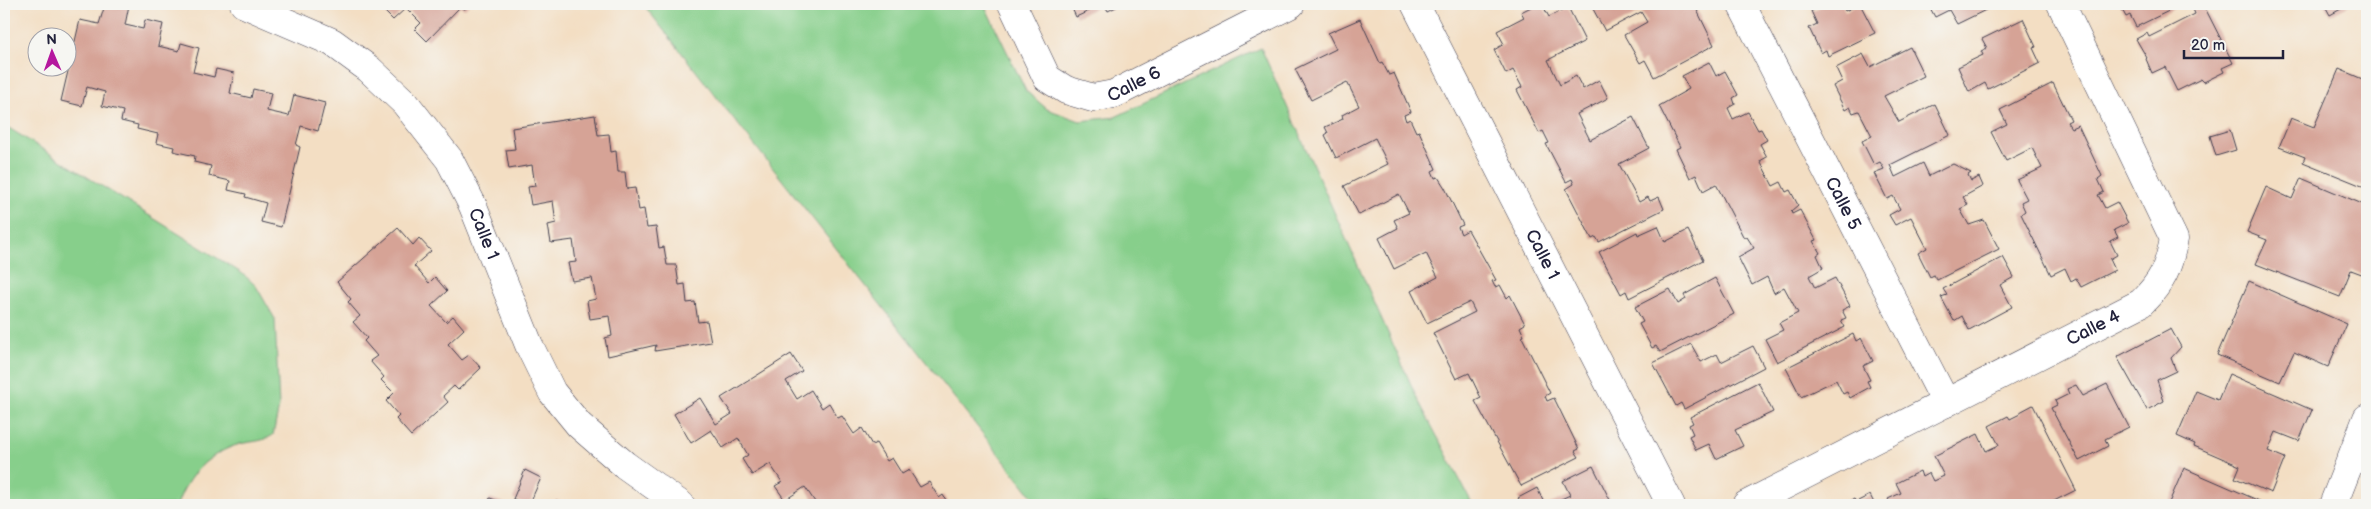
<svg xmlns="http://www.w3.org/2000/svg" width="2371" height="509" viewBox="0 0 2371 509" font-family="'Balsamiq Sans',sans-serif">
  <style>
    .green { fill: #87cf8b; stroke: #547863 }
    .building { fill: #d6a396 }
    .lines { fill: none; stroke-linecap: round; stroke-linejoin: round }
    .minor-casing { stroke: #413e4f; stroke-width: 29 }
    .minor { stroke: #fff; stroke-width: 28 }
    .labels { text-anchor: middle; dominant-baseline: central; stroke-width: 5; stroke-linejoin: round; paint-order: stroke }
    .street-label { font-size: 18px; fill: #22223b; stroke: #f6f6f2 }
  </style>
  <rect width="100%" height="100%" fill="#f6f6f2"/>
  <filter id="ink" filterUnits="userSpaceOnUse"><feTurbulence type="fractalNoise" baseFrequency=".02" numOctaves="2"/><feDisplacementMap in="SourceGraphic" scale="10" xChannelSelector="R" yChannelSelector="G"/><feConvolveMatrix kernelMatrix="1 2 1 2 8 2 1 2 1" color-interpolation-filters="sRGB"/></filter>
  <filter id="wash" filterUnits="userSpaceOnUse"><feTurbulence type="fractalNoise" baseFrequency=".0096" numOctaves="4" result="noise"/><feDisplacementMap in="SourceGraphic" scale="20" xChannelSelector="R" yChannelSelector="G"/><feGaussianBlur stdDeviation="1.12" result="paint"/><feColorMatrix in="noise" values="0 0 0 0 0 0 0 0 0 0 0 0 0 0 0 0 0 1.4 0 .05"/><feComposite in="paint" operator="in"/></filter>
  <g filter="url(#wash)">
    <rect width="100%" height="100%" fill="#f3dec3"/>
    <path class="green" d="M643,4H984L1026,91L1047,109L1080,121L1115,117L1261,48L1417,398L1473,505H1039Z
      M4,125L243,274L256,286L275,319L279,407L273,435C263,442 252,441 240,444C209,453 187,475 177,505H4Z"/>
    <g id="blocks">
      <path class="building" d="M90,4L129,5L125,25L143,29L145,20L163,24L158,46L179,51L181,43L199,48L193,72L214,77L216,69L234,73L230,93L251,98L253,89L271,93L267,111L289,116L294,95L325,103L318,131L301,126L296,145L300,147L281,227L261,222L266,203L245,197L246,194L228,190L230,181L209,176L211,166L194,162L195,156L173,151L174,147L156,143L158,134L137,129L138,125L121,121L123,111L102,106L105,92L87,87L82,106L61,101L80,20L99,24L104,8Z
        M384,4H470L465,9L460,7L427,41L415,29L421,23L406,8L393,20L380,7Z
        M1070,4H1122L1108,11L1104,4L1076,17Z
        M1485,4H1496L1488,8Z
        M1537,4H1542L1549,17L1568,7L1585,41L1548,60L1560,85L1576,76L1583,89L1599,80L1608,98L1577,114L1590,140L1633,117L1649,148L1619,164L1639,202L1648,197L1650,201L1659,197L1664,209L1599,242L1596,237L1592,239L1566,189L1574,184L1572,179L1566,182L1546,144L1549,143L1543,131L1539,133L1517,90L1522,87L1513,70L1506,74L1494,50L1504,44L1497,31L1524,17L1521,12Z
        M1602,4H1694L1714,45L1654,77L1645,60L1640,63L1624,35L1647,22L1641,12L1605,31L1593,9Z
        M1826,4H1842L1845,11L1860,4L1875,33L1828,56L1826,50L1821,53L1809,28L1817,24L1811,11Z
        M1928,4H1998L1957,24L1949,10L1935,17Z
        M2119,4H2183L2136,27L2130,15L2126,17Z
        M2191,4H2203L2233,63L2222,68L2224,72L2204,82L2201,79L2177,91L2165,67L2152,73L2146,59L2147,58L2136,39L2147,33L2149,37L2195,14Z
        M2324,4H2350L2330,15Z
        M1360,19L1380,63L1382,62L1389,75L1394,73L1411,112L1404,115L1406,121L1410,119L1416,132L1419,131L1436,169L1432,171L1435,178L1438,177L1445,188L1463,225L1458,227L1461,234L1468,230L1496,280L1492,281L1495,287L1500,285L1507,298L1510,295L1525,324L1520,327L1524,336L1522,337L1550,393L1545,396L1547,401L1554,398L1579,449L1575,451L1579,457L1521,486L1475,401L1481,398L1469,373L1456,379L1433,333L1475,312L1470,302L1427,323L1411,291L1438,277L1426,253L1394,269L1379,238L1398,228L1394,220L1409,213L1399,194L1359,215L1344,186L1388,164L1375,138L1336,158L1325,135L1328,133L1325,127L1343,119L1342,115L1359,106L1347,82L1311,100L1295,69L1336,49L1328,33Z
        M2023,19L2036,47L2033,48L2040,63L1988,89L1985,83L1969,92L1958,67L1983,55L1981,51L1987,48L1982,39Z
        M1910,47L1924,76L1884,96L1899,122L1935,104L1950,135L1890,165L1895,177L1923,163L1929,176L1953,164L1971,173L1968,175L1971,181L1979,177L1983,186L1963,197L1968,205L1960,209L1969,225L1984,220L1999,249L1937,280L1934,275L1930,277L1918,253L1927,248L1911,217L1895,225L1889,215L1900,209L1893,196L1887,199L1874,173L1884,169L1880,162L1874,165L1862,141L1872,136L1859,111L1853,113L1850,107L1845,110L1833,86L1842,81L1836,68L1863,54L1870,67Z
        M1709,62L1716,76L1725,71L1738,95L1733,98L1735,104L1728,108L1733,119L1748,112L1758,130L1761,129L1767,140L1760,144L1767,157L1760,161L1773,186L1781,182L1786,192L1790,190L1798,205L1791,211L1792,214L1800,210L1816,240L1813,241L1820,253L1817,255L1823,268L1809,276L1815,288L1835,278L1850,306L1842,310L1846,318L1841,320L1845,327L1777,362L1765,339L1783,330L1779,323L1798,313L1784,287L1774,293L1767,277L1752,285L1738,257L1754,248L1747,237L1744,238L1716,184L1703,191L1696,175L1690,178L1676,149L1680,147L1659,106L1689,89L1682,76Z
        M2339,69L2367,81V126L2364,133L2367,134V188L2303,162L2305,157L2279,147L2291,118L2314,127Z
        M2053,83L2071,120L2067,122L2071,128L2078,125L2102,176L2098,179L2104,192L2098,195L2105,208L2117,202L2128,223L2114,230L2118,237L2110,241L2117,255L2110,259L2115,270L2081,287L2076,278L2071,281L2065,268L2051,275L2021,214L2025,211L2021,202L2027,199L2017,180L2042,168L2032,148L2006,161L1991,132L2007,124L2000,110Z
        M595,115L598,135L609,134L611,152L616,151L618,172H625L627,189L635,188L639,210L644,209L647,228L656,227L659,248L664,247L667,265H676L679,285L685,284L687,303L695,302L698,322L707,321L711,342L655,351L656,345L608,356L605,338L612,336L609,316L590,319L587,301L596,299L592,278L572,281L568,263L576,262L573,240L551,243L548,225L556,223L553,201L531,205L528,187L535,186L532,165L509,169L506,150L515,149L512,128Z
        M2230,130L2236,150L2216,156L2210,136Z
        M2301,178L2367,206V276L2351,270L2340,297L2256,264L2267,240L2247,232L2266,187L2292,199Z
        M1658,226L1665,242L1688,230L1703,260L1629,298L1626,291L1621,294L1599,252L1637,232L1638,235Z
        M398,228L413,245L419,238L431,251L414,266L429,283L435,277L447,291L431,306L446,322L453,316L464,329L448,344L462,360L469,355L481,368L458,390L454,386L443,396L448,402L411,436L396,419L399,416L386,401L394,393L381,380L384,377L370,361L377,356L364,341L367,338L353,322L360,316L348,302L351,299L337,282Z
        M2003,257L2014,277L2000,285L2012,307L1969,330L1962,316L1954,321L1941,297L1947,295L1943,289Z
        M1715,278L1734,314L1660,352L1656,346L1652,348L1639,324L1643,322L1635,307L1670,289L1678,304L1686,299L1684,295Z
        M2249,281L2347,324L2328,367L2294,352L2280,382L2217,355Z
        M2171,329L2181,347L2171,358L2176,371L2157,380L2164,401L2147,410L2117,357Z
        M1853,334L1856,341L1861,338L1873,361L1863,366L1870,380L1867,381L1870,387L1850,398L1847,392L1843,394L1836,380L1801,397L1786,368Z
        M1691,344L1701,362L1717,354L1721,362L1753,346L1764,367L1684,409L1681,403L1676,406L1653,363Z
        M791,354L802,371L786,381L797,399L811,390L822,408L829,403L838,418L842,416L854,434L862,428L872,445L876,443L887,461L892,458L902,474L909,470L920,487L929,482L939,498L943,495L949,505H817L805,487L785,500L775,486L782,482L770,464L752,475L742,459L748,455L738,438L723,448L711,430L691,443L674,414L700,398L716,424L732,414L721,398Z
        M2229,374L2312,410L2299,441L2276,432L2268,451L2285,458L2271,493L2235,478L2240,466L2194,446L2195,444L2177,436L2196,391L2218,400Z
        M1758,382L1773,412L1735,430L1743,446L1716,459L1709,444L1696,450L1689,436L1693,434L1689,425L1693,423L1690,417Z
        M2107,384L2129,427L2105,439L2108,446L2079,461L2051,408L2057,405L2055,401L2069,394L2067,389L2076,385L2083,396Z
        M2033,405L2076,490L2046,505H2026L2023,499L2013,505H1891L1888,499L1901,493L1896,483L1920,471L1922,477L1929,473L1933,481L1944,476L1934,456L1978,434L1986,451L1999,445L1989,426L2008,416L2010,419L2020,414V412Z
        M1593,466L1611,502L1606,505H1548L1570,495L1563,481Z
        M2184,468L2264,503L2263,505H2168Z
        M525,470L541,478L529,505L513,499Z
        M1537,488L1545,505H1522L1518,498Z
        M1870,495L1875,505H1842L1854,499L1856,502Z
        M490,498L509,505H487Z
        M556,500L571,505H554Z"/>
    </g>
  </g>
  <g filter="url(#ink)">
    <use href="#blocks" fill-opacity="0" stroke="#413e4f" stroke-width="1"/>
    <g class="lines">
      <g class="minor-casing">
        <g id="minor">
          <path id="s1" d="M244,4L332,42L369,69L405,103L449,159L473,206L529,345L552,392L579,425L625,465L681,505"/>
          <path id="s2" d="M1012,4L1047,78L1066,90L1093,98L1114,94L1291,4"/>
          <path id="s3" d="M1415,4L1671,505"/>
          <path id="s4" d="M1741,4L1946,403"/>
          <path id="s5" d="M1746,505L2141,303C2163,281 2168,269 2174,239L2061,4"/>
          <path d="M2333,505L2367,418"/>
        </g>
      </g>
      <use href="#minor" class="minor"/>
    </g>
  </g>
  <g class="labels">
    <g class="street-label">
      <text stroke="none"><textPath href="#s2" startOffset="176">Calle 6</textPath></text>
      <text stroke="none"><textPath href="#s4" startOffset="224">Calle 5</textPath></text>
      <text stroke="none"><textPath href="#s1" startOffset="345">Calle 1</textPath></text>
      <text stroke="none"><textPath href="#s3" startOffset="281">Calle 1</textPath></text>
      <text stroke="none"><textPath href="#s5" startOffset="390">Calle 4</textPath></text>
    </g>
  </g>
  <rect width="2371" height="509" fill="none" stroke="#f6f6f2" stroke-width="20"/>
  <g transform="translate(52 52) rotate(358)"><circle r="24" fill="#f6f6f2" stroke="#a1a1a9"/>
  <path d="M0-4L9 19L0 12L-9 19Z" fill="#b5179e"/>
  <text y="-8" font-size="14" font-weight="bold" text-anchor="middle" fill="#22223b">N</text>
  </g>
  <path d="M2184 50v8h99v-8" fill="none" stroke="#22223b" stroke-width="2.5"/>
  <text x="2191" y="50" font-size="15" fill="#22223b" stroke="#f6f6f2" stroke-width="4" paint-order="stroke">20 m</text>
</svg>
